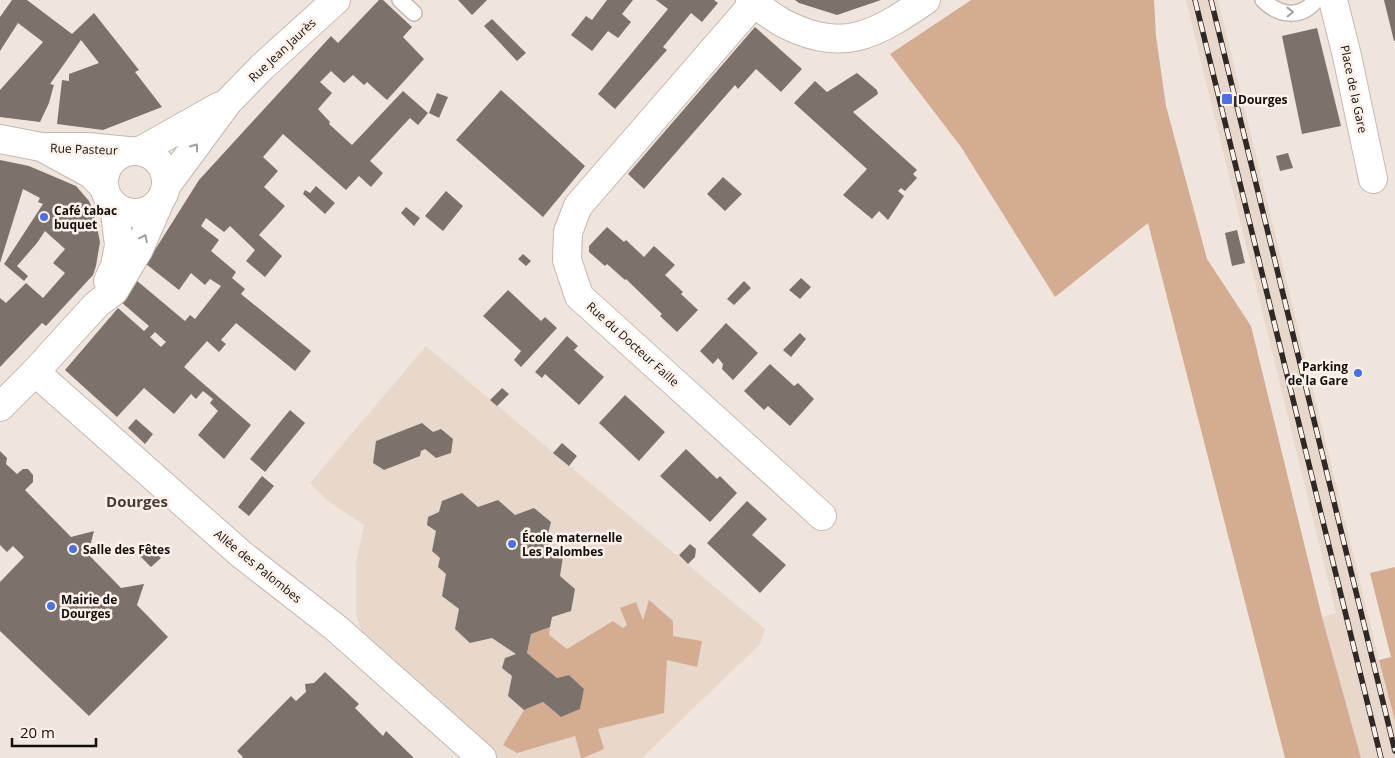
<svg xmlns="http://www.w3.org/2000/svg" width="1395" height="758" viewBox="0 0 1395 758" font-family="'Open Sans',sans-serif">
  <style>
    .built { fill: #e8d7cb }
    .green { fill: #d4ac91 }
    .building { fill: #7b726b; fill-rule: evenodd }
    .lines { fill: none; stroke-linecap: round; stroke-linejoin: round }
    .service-casing { stroke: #c3b8b1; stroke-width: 18 }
    .minor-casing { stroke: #c3b8b1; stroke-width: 30 }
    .tertiary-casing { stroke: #c3b8b1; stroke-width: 30 }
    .service { stroke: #fff; stroke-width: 15 }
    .minor { stroke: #fff; stroke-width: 28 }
    .tertiary { stroke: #fff; stroke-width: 28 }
    .rail-casing { stroke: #2e2926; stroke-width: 5.5 }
    .rail { stroke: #fdf2ea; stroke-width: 4; stroke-dasharray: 11; stroke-linecap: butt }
    .oneway { stroke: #a09f9e }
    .poi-dot { fill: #4972e5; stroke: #fdf2ea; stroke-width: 2 }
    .labels { text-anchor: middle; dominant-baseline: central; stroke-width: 5; stroke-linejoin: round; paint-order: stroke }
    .street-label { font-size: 12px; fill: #120e0c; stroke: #fdf2ea }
    .poi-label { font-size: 12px; font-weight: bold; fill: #120e0c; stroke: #fdf2ea; text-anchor: start }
    .quarter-label { font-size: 15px; font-weight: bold; fill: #453c36; stroke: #fdf2ea }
  </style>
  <rect width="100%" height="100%" fill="#f0e5dd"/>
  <path class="built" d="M1186,0H1218L1379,660L1395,721V758H1361L1322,617L1336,613Z
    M426,346L765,629L760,644L642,758H483L363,635L356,615V562L364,525L328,501L310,483Z"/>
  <path class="green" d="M971,0H1154L1156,36L1166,106L1207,259L1251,326L1322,617L1361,758H1285L1148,223L1055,297L961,147L890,54Z
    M1395,567V721L1379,660L1391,657L1370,573Z
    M649,600L673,621V636L702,641L697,667L667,660L664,713L598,729L604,749L583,758H581L575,736L517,753L503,745L524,710L543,702L561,717L580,709L584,689L569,675L557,678L527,653L531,634L550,627L549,635L567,649L613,621L623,628L627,625L620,608L636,602L643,620Z"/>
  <path class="building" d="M12,0H27L72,34L94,13L139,70L135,72L162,107L103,130L57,124L62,80L69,81V74L99,63L81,40L50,84L54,85L53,88L49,103L40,122L0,117V90L43,42L18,23L0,51V17Z
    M379,0H383L412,27L403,37L424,59L387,100L367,82L364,85L353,75L344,83L331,71L320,82L332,93L318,109L330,122L329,124L352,145L403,91L428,113L418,125L410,118L370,161L383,173L371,187L359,176L346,190L283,134L263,157L278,171L264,187L285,206L259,235L282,256L265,277L246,261L255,250L230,226L224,232L206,218L201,226L219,240L211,251L236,272L232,278L245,289L241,294L311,351L295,371L236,323L221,340L226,344L219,352L207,341L184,367L251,425L224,459L198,435L218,411L210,403L213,399L203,391L196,399L191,394L174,414L144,388L117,417L65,370L118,308L144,331L149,326L121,302L136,280L185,321L190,315L195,319L221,286L210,279L205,285L191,273L179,290L146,264L199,180L331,36L338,43ZM155,332L166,342L161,347L150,337Z
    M458,0H487L472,15Z
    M607,0H633L622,14L631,22L618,38L608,31L592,51L571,35L586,16L592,20Z
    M656,0H714L718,3L702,22L691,13L663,47L667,50L615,109L598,94L668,9Z
    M795,0H881L837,15L799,3Z
    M1384,0H1395V41H1394Z
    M492,19L526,53L517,61L484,26Z
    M755,27L802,69L781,92L756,69L738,89L735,85L644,189L628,174Z
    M1317,28L1341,126L1302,134L1282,36Z
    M857,73L877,90L878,94L853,112L917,170L913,174L917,178L905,191L901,188L898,191L904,196L888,220L879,211L872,219L843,195L867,169L794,103L815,81L827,92Z
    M501,90L585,166L543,217L456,140Z
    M437,93L448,97L439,118L429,113Z
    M1288,153L1293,168L1280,171L1276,156Z
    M0,160L29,166L76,186L89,201L94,212L100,242L96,266L93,275L46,326L42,323L0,367V298L6,303L26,283L43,298L65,273L53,263L65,249L45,231L37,243L17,266L28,276L24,281L4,264L43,204L38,202L40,198L23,189L0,263Z
    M723,177L742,194L725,211L707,194Z
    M316,186L335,203L325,214L303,194L305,190L310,193Z
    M446,191L463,206L443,231L425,216Z
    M406,207L420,218L414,226L401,213Z
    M607,227L624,242L626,240L644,257L654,246L675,265L665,275L683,292L681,294L698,310L677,332L660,316L662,314L626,279L625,280L607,264L605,266L589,252V246Z
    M1237,230L1245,263L1232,266L1225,233Z
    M523,254L531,261L526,266L518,259Z
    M801,278L811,287L800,299L789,290Z
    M744,281L751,288L734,305L727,299Z
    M508,290L541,321L545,317L557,328L521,367L514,360L521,351L483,316Z
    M726,323L758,353L733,380L722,369L723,364L718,358L713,364L700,351Z
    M800,333L806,339L791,357L783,350Z
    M567,336L578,346L574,350L604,377L579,405L545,374L542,378L535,372Z
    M770,364L794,386L798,383L814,399L790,426L768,406L764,410L744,391Z
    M502,388L509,394L497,406L490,400Z
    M625,395L665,432L639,461L599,423Z
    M290,410L305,423L265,472L250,459Z
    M136,419L153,434L145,444L128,428Z
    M422,423L433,432L441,429L453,439L451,453L436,458L425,449L421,451L420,456L384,470L373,463L376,441Z
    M562,443L577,456L569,466L553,453Z
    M686,449L717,479L720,476L737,493L710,522L660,476Z
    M0,451L7,458L6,464L17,474L23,469H28L33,475V482L25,490L71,537L94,531L88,554L121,588L144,584L137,605L168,637L89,716L0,631V582L24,557L13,546L7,552L0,545Z
    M262,476L274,486L249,516L238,507Z
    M462,493L478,507L498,500L515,515L534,508L551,522L546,542L563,556L560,576L575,589L571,611L552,617L550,627L531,634L527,653L557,678L569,675L584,689L580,709L561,717L543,702L524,710L508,696L512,676L502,668L505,658L516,654L492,638L470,643L455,629L459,609L442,596L446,574L438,567L440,558L432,551L436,531L427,525L428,517L439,512L442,501Z
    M747,501L767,519L752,535L786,565L760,593L707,543Z
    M690,544L696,549L695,557L688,564L679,555Z
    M149,547L161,558L151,567L140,556Z
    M325,672L359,704L355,708L383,736L386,731L414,758H242L243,757L237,751L291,696L296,701L306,692L305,684L314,683Z"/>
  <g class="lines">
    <g class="service-casing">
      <path id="service" d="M400,0L414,13
        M1263,0C1279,16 1301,19 1316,0"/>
    </g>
    <g class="minor-casing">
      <path id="minor" d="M1333,0L1347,56L1373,179
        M754,3L578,206L568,232L567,260L579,296L822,516
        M35,372L241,554L336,628L482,758"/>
    </g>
    <g class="tertiary-casing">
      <path id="tertiary" d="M750,0C761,8 773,18 785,24C844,54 876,34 926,0
        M0,139L41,147H87L128,151
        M45,149L91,174L104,187
        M104 182a31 31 0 1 1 62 0a31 31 0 1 1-62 0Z
        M140,151L220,106
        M166,186L228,102L262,67L336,0
        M108,281L115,266L119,245L114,205
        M0,407L35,372L96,305L114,291L139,249L159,203"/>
    </g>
    <use href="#service" class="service"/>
    <use href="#minor" class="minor"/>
    <use href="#tertiary" class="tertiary"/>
    <g class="rail-casing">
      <path id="rail" d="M1195,0L1381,758
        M1211,0L1395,751"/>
    </g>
    <use href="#rail" class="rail"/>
  </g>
  <defs><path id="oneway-chevron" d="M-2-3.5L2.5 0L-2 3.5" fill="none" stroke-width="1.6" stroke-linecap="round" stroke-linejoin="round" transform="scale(1.25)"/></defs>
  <g class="oneway">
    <use href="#oneway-chevron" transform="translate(1290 12) rotate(-1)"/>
    <use href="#oneway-chevron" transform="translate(195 147) rotate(-54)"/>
    <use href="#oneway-chevron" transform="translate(144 238) rotate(-65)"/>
  </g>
  <g class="poi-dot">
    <rect x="1221" y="93" width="12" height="12" rx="2.5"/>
    <circle cx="44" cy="217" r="5"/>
    <circle cx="1358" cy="373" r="5"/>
    <circle cx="512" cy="544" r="5"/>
    <circle cx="73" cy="549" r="5"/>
    <circle cx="51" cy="606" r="5"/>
  </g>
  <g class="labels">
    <g class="street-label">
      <text transform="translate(282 50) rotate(-43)">Rue Jean Jaurès</text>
      <text transform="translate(1354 89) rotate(78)">Place de la Gare</text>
      <text transform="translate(84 149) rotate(2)">Rue Pasteur</text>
      <text transform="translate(633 344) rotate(42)">Rue du Docteur Faille</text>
      <text transform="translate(258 566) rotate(39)">Allée des Palombes</text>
    </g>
    <g class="poi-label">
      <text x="1238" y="99">Dourges</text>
      <text x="54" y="210">Café tabac<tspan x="54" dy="14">buquet</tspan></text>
      <text x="1348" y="366" text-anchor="end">Parking<tspan x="1348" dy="14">de la Gare</tspan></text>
      <text x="522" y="537">École maternelle<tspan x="522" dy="14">Les Palombes</tspan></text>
      <text x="83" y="549">Salle des Fêtes</text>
      <text x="61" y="599">Mairie de<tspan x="61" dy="14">Dourges</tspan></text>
    </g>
    <g class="quarter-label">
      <text x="137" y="501">Dourges</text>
    </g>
  </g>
  <path d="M12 738v8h84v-8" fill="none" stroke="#120e0c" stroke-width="2.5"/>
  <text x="20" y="738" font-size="15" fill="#120e0c" stroke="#fdf2ea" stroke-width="4" paint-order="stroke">20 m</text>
</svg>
